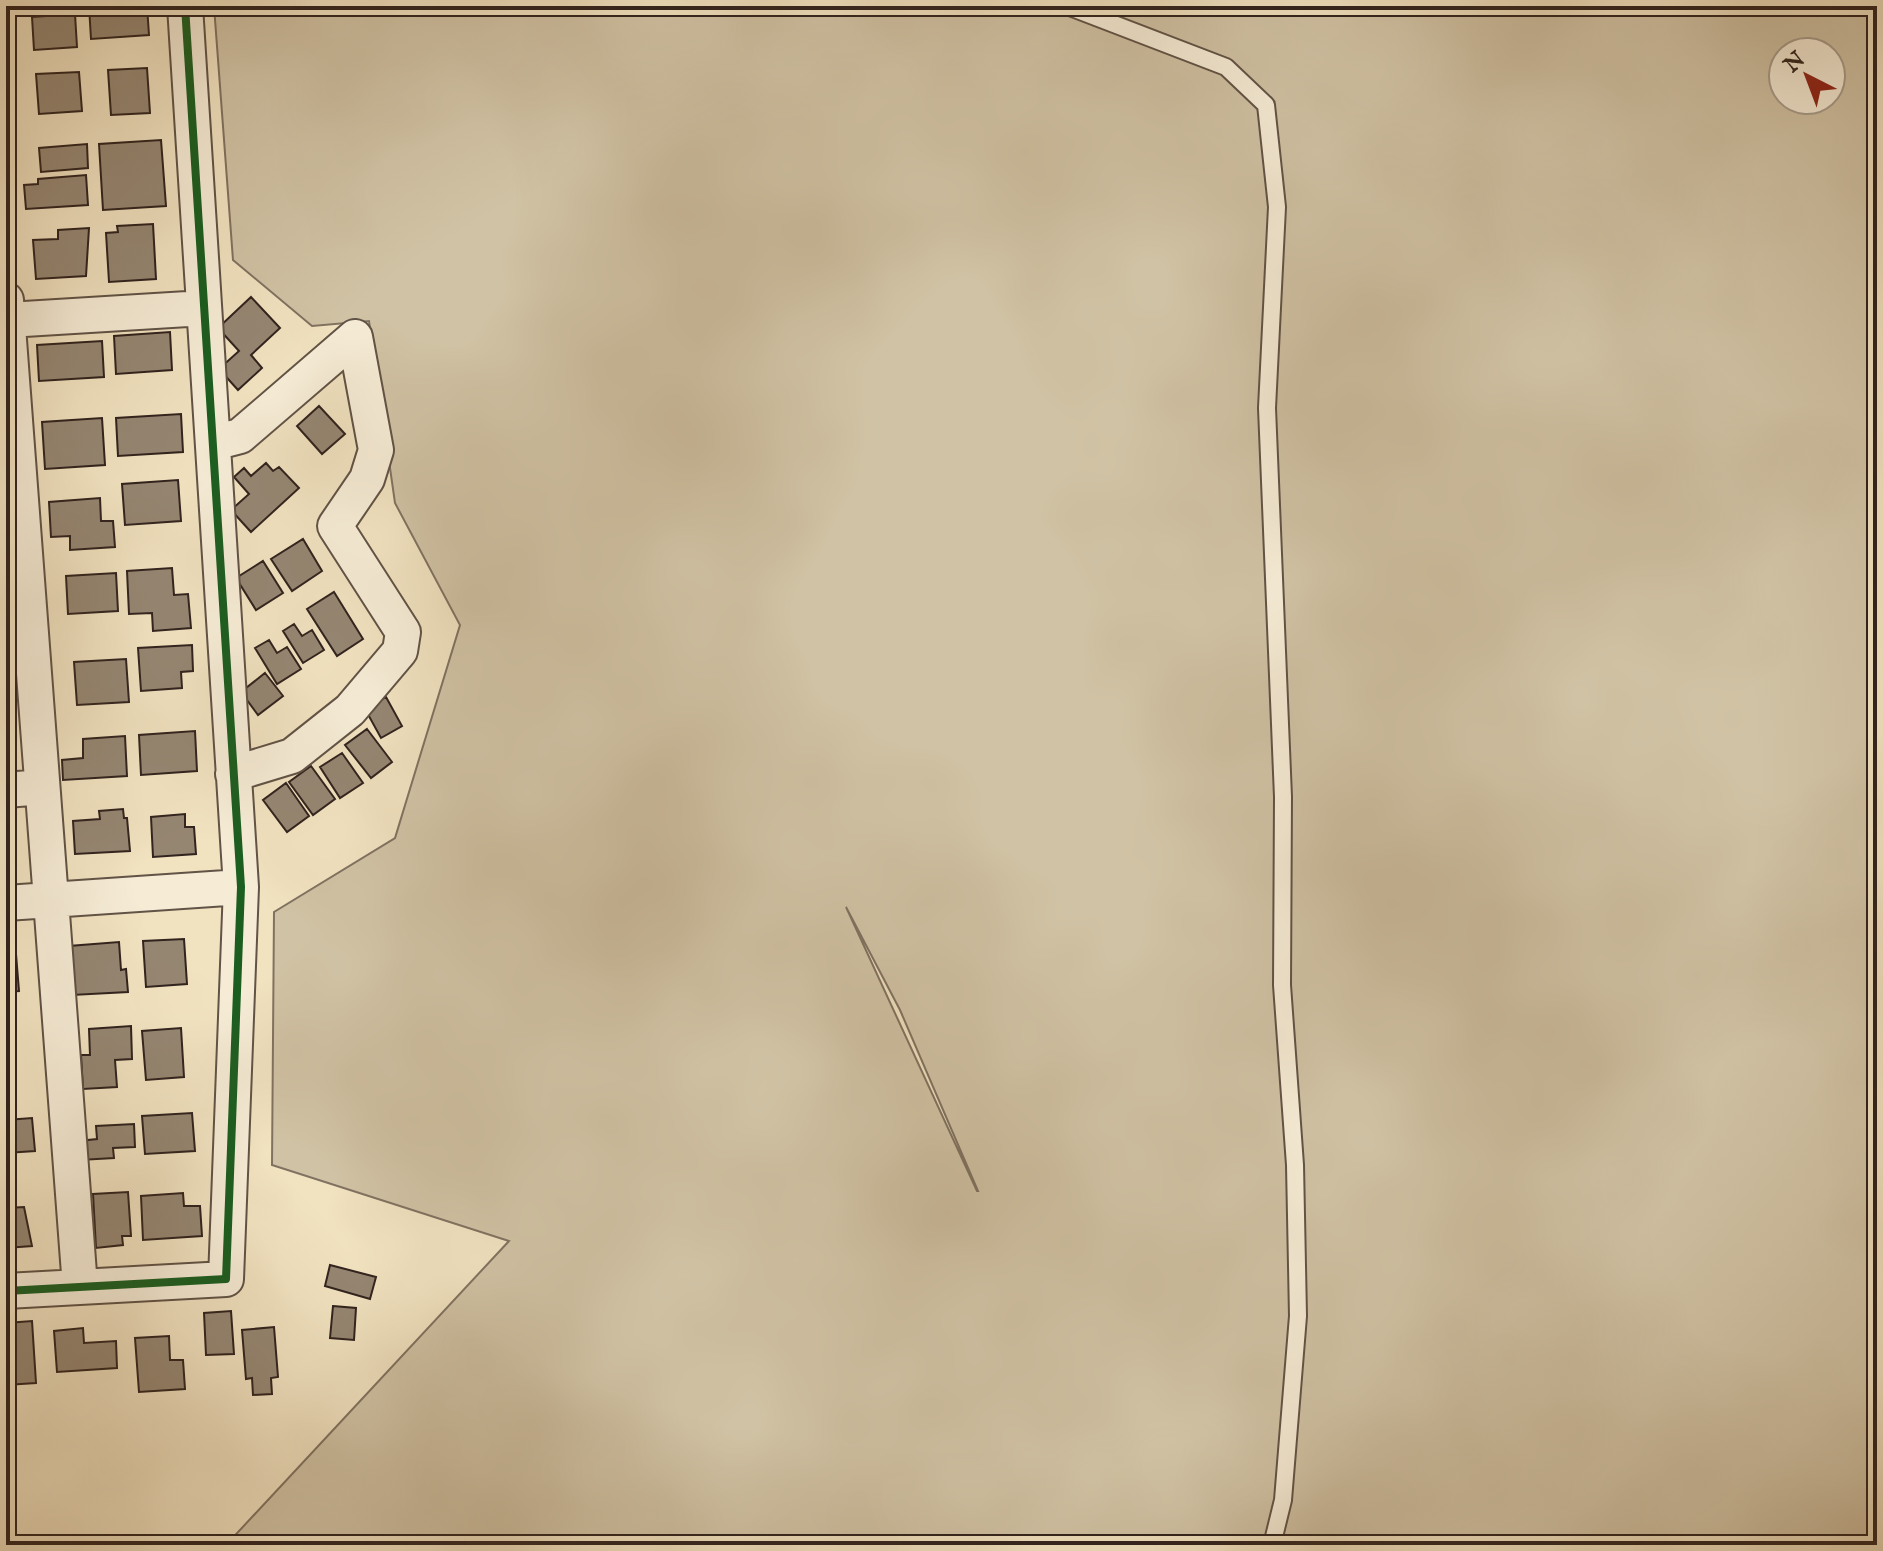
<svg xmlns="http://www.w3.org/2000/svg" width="1883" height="1551" viewBox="0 0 1883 1551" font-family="'IM FELL English',serif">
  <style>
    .green { fill: #d0c2a4; stroke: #807261; stroke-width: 2; fill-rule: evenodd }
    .building { fill: #958672; stroke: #31231e; stroke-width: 2 }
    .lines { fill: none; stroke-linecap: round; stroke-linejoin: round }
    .service-casing { stroke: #615346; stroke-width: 20 }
    .minor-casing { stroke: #615346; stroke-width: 38 }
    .service { stroke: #f6ecd6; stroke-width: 16 }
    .minor { stroke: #f6ecd6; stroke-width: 34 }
    .cycleway-casing { stroke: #f6ecd6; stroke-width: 13 }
    .cycleway { stroke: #1b5e20; stroke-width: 8 }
  </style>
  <rect width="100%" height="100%" fill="#f1e2c0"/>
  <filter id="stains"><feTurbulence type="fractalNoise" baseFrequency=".0025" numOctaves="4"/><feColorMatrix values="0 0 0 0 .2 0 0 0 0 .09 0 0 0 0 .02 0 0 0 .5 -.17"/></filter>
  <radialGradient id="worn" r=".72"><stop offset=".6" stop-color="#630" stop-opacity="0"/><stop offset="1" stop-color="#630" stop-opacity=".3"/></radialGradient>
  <path class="green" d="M214,6H1877V1545H226L509,1241L272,1165L274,912L395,838L460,625L395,503L369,321L312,326L233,260ZM1783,52H1831V100H1783ZM846,907L900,1010L978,1191H977Z"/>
  <path class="building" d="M32,6H55V12L33,13Z
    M89,6H147L149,35L91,39Z
    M75,14L77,47L34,50L32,17Z
    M147,68L150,113L111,115L108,70Z
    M79,72L82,111L39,114L36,74Z
    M161,140L166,206L103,210L99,144Z
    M87,144L88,168L41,172L39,148Z
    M86,175L88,205L26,209L24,185L38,184V179Z
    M153,224L156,279L109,282L106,233L118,232L117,226Z
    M89,228L86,276L36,279L33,240L58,239V230Z
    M251,297L280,328L251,355L262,368L238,390L219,369L239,351L218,328Z
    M170,332L172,370L116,374L114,336Z
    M102,341L104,377L39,381L37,345Z
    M319,406L345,434L322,454L297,426Z
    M181,414L183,452L118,456L116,418Z
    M102,418L105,465L45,469L42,422Z
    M266,463L273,471L279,467L299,488L251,532L231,510L249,494L234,477L244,468L251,476Z
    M178,480L181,521L125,525L122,484Z
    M100,498L101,521H113L115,547L70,550V536L51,537L49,502Z
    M303,539L322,571L292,591L271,559Z
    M263,561L283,593L256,610L236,578Z
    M172,568L174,595L188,594L191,628L153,631L152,613L129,614L127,571Z
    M116,573L118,611L68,614L66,576Z
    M334,592L363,639L337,656L307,609Z
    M294,624L302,636L312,630L324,650L303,663L283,631Z
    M269,640L277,653L287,647L301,669L277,684L255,648Z
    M192,645L193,671L181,672L182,688L141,691L138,648Z
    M126,659L129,702L77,705L74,662Z
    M265,673L283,696L258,715L241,692Z
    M386,697L402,726L381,738L365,709Z
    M367,729L392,762L371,778L345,745Z
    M195,731L197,771L141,775L139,735Z
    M125,736L127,776L63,780L62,760L83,758V739Z
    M342,753L363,783L340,798L320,767Z
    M311,766L335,799L313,815L289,782Z
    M286,783L309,816L287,832L263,800Z
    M123,809L124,818H127L130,851L75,854L73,821L100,819L99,811Z
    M185,814V827H194L196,854L153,857L151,817Z
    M184,939L187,984L146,987L143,941Z
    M119,942L121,970L126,969L128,992L72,995L69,946Z
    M16,954L19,991L6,992V955Z
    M131,1026L132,1059L115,1060L117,1087L83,1089L81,1055H90L89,1029Z
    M181,1028L184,1077L146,1080L142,1031Z
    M6,1033H16V1096L6,1097Z
    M192,1113L195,1151L145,1154L142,1116Z
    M32,1118L35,1151L6,1153V1120Z
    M134,1124L135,1147L113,1148L114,1158L80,1160L79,1141L97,1139L96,1126Z
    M128,1192L131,1236H122L123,1245L96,1248L93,1194Z
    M183,1193L184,1206H200L202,1236L143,1240L141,1196Z
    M24,1207L32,1246L6,1248V1208Z
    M330,1265L376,1277L370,1299L325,1286Z
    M333,1306L356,1308L354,1340L330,1338Z
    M231,1311L234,1354L206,1355L204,1313Z
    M32,1321L36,1383L6,1385V1323Z
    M274,1327L278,1377L271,1378L272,1394L253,1395L252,1378L246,1379L242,1330Z
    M83,1328L84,1343L116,1341L117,1368L57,1372L54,1331Z
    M169,1336L170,1360H183L185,1389L139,1392L135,1338Z"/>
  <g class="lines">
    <g class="service-casing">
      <path id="service" d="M1067,6L1226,67L1266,105L1277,207L1267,408L1283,797L1282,985L1295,1165L1298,1316L1283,1500L1272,1545"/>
    </g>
    <g class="minor-casing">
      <path id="minor" d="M6,300L80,1287
        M8,320L204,308
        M213,443L240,436L355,337L376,450L367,479L335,526L403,632L400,651L350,710L292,756L233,774
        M6,790L42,787
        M6,903L241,887
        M6,1291L226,1279L241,887L185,6"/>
    </g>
    <use href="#service" class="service"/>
    <use href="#minor" class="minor"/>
    <g class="cycleway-casing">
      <path id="cycleway" d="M6,1291L226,1279L241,887L185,6"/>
    </g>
    <use href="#cycleway" class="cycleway"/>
  </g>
  <rect width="1883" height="1551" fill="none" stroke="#f1e2c0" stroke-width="32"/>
  <rect x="8" y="8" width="1867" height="1535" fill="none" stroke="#31231e" stroke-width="4"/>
  <rect x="16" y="16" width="1851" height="1519" fill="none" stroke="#31231e" stroke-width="2"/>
  <g transform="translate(1807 76) rotate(318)"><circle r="38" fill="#f6ecd6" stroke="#a79c8c" stroke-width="2"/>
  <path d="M0-6L14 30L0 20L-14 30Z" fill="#8f2418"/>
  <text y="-12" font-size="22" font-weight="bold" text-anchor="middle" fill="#31231e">N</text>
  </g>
  <rect width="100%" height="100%" filter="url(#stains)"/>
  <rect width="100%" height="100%" fill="url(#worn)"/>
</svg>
